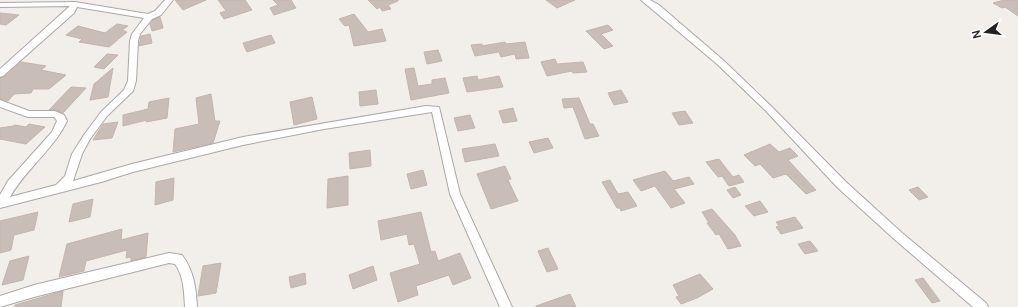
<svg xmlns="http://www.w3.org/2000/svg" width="1018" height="307" viewBox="0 0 1018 307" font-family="Manrope,sans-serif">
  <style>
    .building { fill: #c8beb7; stroke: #c5b4aa }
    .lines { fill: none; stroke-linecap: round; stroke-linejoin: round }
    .street-casing { stroke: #a9a9a9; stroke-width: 2 }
    .street { fill: #fff; fill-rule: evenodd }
  </style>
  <rect width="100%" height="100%" fill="#f2eee9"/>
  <path class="building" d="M175,0H206L183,10Z
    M218,0H245L252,10L224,19L220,13L226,11Z
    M273,0H291L296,8L274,15L270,8L278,5Z
    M368,0H398V1L388,5L391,9L382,11L380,7L377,9Z
    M546,0H575L557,8Z
    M1004,0H1018V16L1005,7L1002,8L993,3Z
    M0,13L19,15L6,25L0,24Z
    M354,14L368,32L382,29L386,41L354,46L349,25L345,26L339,19Z
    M160,17L163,28L152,31L150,24L153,20Z
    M117,24L128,26L122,30L127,32L109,47L79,42L82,39L66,35L78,26L105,33Z
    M608,25L613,30L601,34L613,46L604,49L586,31Z
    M150,34L152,43L139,46L141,36Z
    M271,35L275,43L247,52L243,43Z
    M505,42L506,44L525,42L529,58L516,59L515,54L501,57L499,52L475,56L471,45L482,44V46Z
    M438,50L442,61L427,64L424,52Z
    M107,54L118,55L104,69L94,67Z
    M555,59L557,64L583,62L587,72L573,73L572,71L547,76L541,62Z
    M21,62L46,66L41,70L66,75L49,89H33L31,93L14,94L8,101L0,99V78L4,77Z
    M113,68L108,97L90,100L94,84Z
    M414,68L418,86L432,84V80L445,78L449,93L411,100L405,69Z
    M477,76L478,80L499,76L503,87L467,92L463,78Z
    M71,87L86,88L63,113L56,110H49Z
    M376,90L378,104L360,106L359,92Z
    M621,90L628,102L614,105L608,93Z
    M211,94L215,121H220L213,143L173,152L175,129L199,124L196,98Z
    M312,97L317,119L294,125L290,102Z
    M169,98L167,118L146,122L147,120L123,126V115L148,109L149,102Z
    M579,98L590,124H593L599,136L585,139L573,107L564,108L562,99Z
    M513,108L517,121L503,123L499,111Z
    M685,111L693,123L679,125L672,113Z
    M470,115L475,128L458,131L454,118Z
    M118,122L112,138L93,140L103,124Z
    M29,124L45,127L26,144L0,139V128L13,126L15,125L26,127Z
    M548,138L553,148L534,153L529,142Z
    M495,144L499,156L465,162L462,149Z
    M770,144L779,152L790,148L798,156L788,160L816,190L806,194L786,174L773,178L760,164L755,166L744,155Z
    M370,150L371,166L350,169L349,153Z
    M719,159L733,177L739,175L744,182L729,186L722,176L718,177L706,162Z
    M505,166L511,179L508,180L518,201L491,209L477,174Z
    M423,170L427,185L411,189L407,174Z
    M665,171L673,181L689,177L694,184L674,189L685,203L671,208L655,186L641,191L633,180Z
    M348,176V205L327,208L328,179Z
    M174,178L173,200L155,205L156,182Z
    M610,180L618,194L628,192L637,206L621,211L620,208H617L602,182Z
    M735,187L741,195L733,198L727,190Z
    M918,187L928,197L919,200L909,190Z
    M93,199L90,217L69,222L73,204Z
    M760,201L768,212L754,216L745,206Z
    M712,209L735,235L741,246L728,249L719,234L716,235L707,223H709L702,212Z
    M38,212L34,230L14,235L11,250L0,253V221Z
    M421,212L431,252L435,251L438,261L460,253L471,278L453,285L449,275L416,286L418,295L398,302L390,273L420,264L414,244L409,245L407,234L381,240L378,221Z
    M795,217L803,228L781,234L776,227L779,226L776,222Z
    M122,229L121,240L148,233L146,257L131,261V257L126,258L127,250L86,261L84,271L59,277L67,244Z
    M810,241L818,251L805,254L798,244Z
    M548,248L558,269L547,272L538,251Z
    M29,256L23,280L2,285L10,261Z
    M221,263L216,293L198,296L203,266Z
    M373,266L377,280L353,289L349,275Z
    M305,273L306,284L291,288L289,277Z
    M700,274L713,289L697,298L681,304L676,297L679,296L673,285Z
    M923,278L940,301L932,303L915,280Z
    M63,291L61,307H15V305Z
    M570,294L576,307H536V306Z"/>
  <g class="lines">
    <g class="street-casing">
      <path id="street" d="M165,0H173L161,15L152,19L140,34L138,41L136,81L133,91L107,116L90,139L82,154L73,181L132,164L243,137L426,106L439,107L460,194L512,307H500L450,194L432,112L324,129L243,145L133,172L101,182L0,208V195L8,181L52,132L57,121L54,117H28L0,107V100L29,111H55L64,115L67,121C53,150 26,169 10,197L56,185L65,176L72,154L84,135L101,112L124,90L128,81L130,41L132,34L144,18L77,7L74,13L3,76L0,77V69L70,6L0,7V3L75,2L148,14L155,11Z
        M641,0H650L659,5L723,60L772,107L845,181L901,232L986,303L988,307H973L893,238L837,187L766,111L717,64Z
        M169,253L182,255C194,271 196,288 197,307H185C184,292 184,276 175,264L169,263L34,297L0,307V296L34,285Z"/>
    </g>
    <use href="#street" class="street"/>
  </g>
  <g transform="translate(986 32) rotate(256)" stroke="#ffffff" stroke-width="3" paint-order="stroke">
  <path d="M0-3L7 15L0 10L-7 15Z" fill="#222222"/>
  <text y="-6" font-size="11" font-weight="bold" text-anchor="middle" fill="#222222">N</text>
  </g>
</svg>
